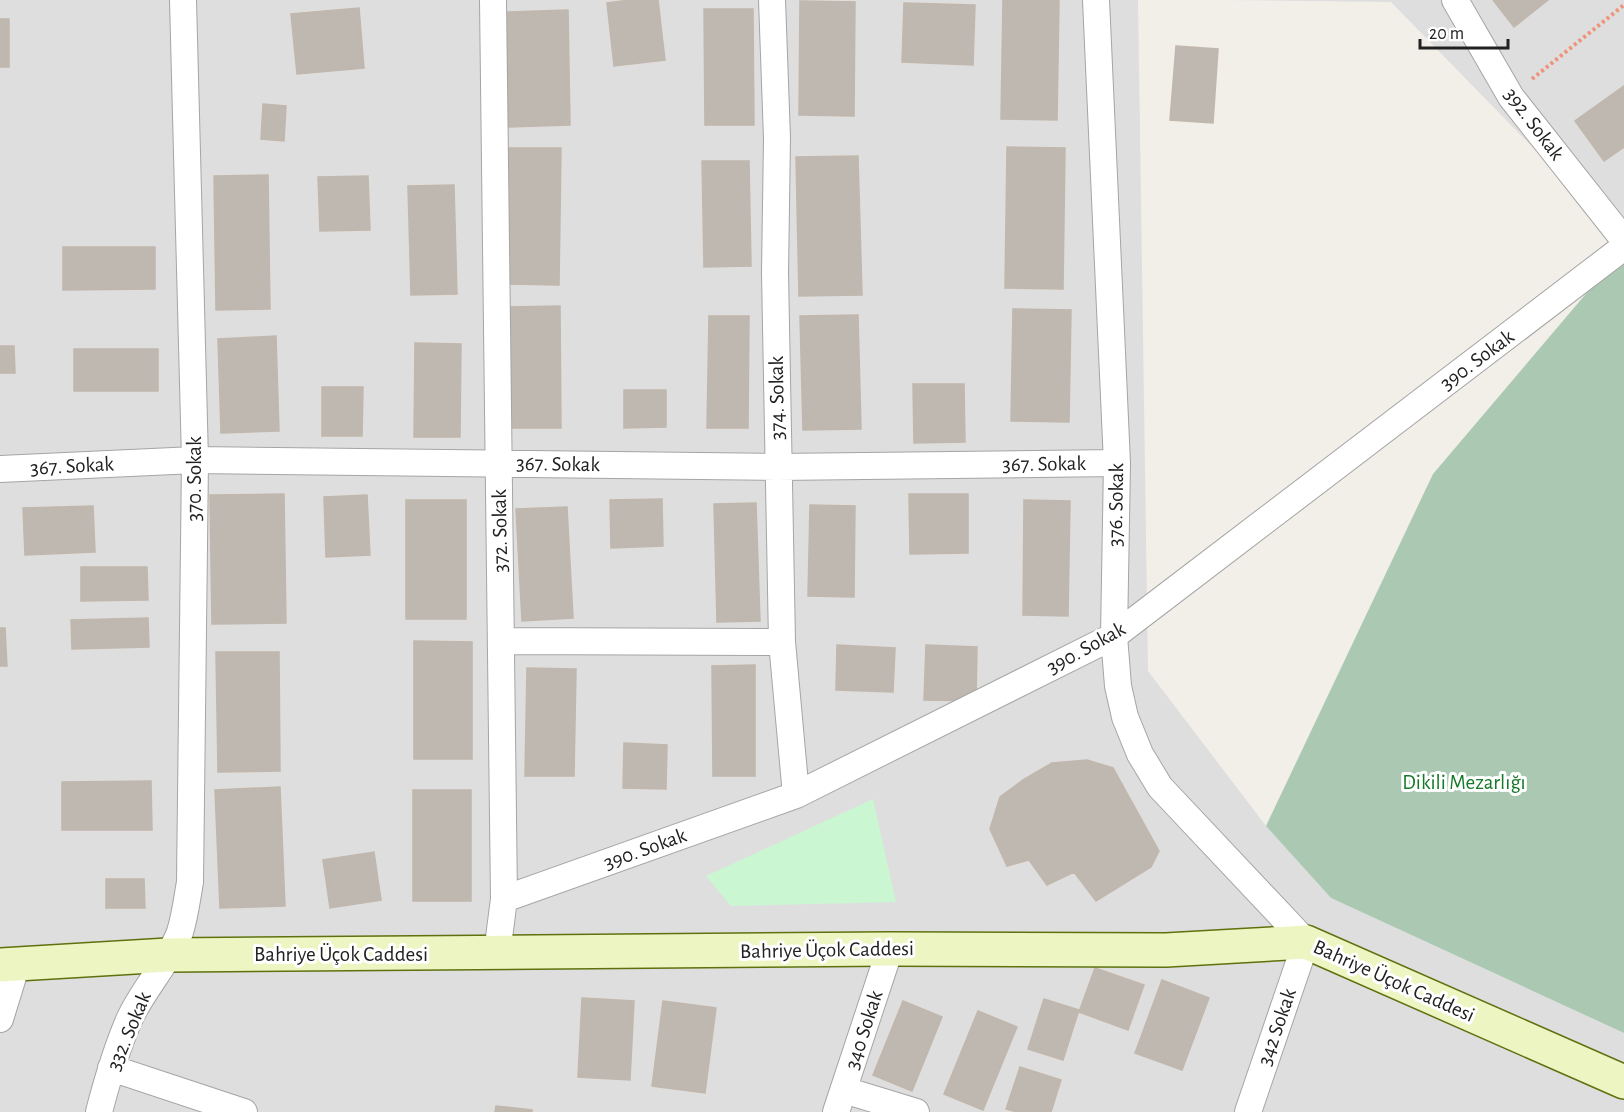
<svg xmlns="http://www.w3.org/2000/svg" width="1624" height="1112" viewBox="0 0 1624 1112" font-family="'Alegreya Sans',sans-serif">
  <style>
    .residential { fill: #dfdede }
    .cemetery { fill: #abc8b3 }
    .park { fill: #caf6d2 }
    .building { fill: #beb8b1; stroke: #c1b7ac; stroke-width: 1.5 }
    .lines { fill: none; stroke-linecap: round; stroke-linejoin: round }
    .street-casing { stroke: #a5a5a5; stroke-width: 28 }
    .secondary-casing { stroke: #5d720e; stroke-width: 36 }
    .path { stroke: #ef937b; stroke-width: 4; stroke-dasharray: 3 3; stroke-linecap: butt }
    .street { stroke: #fff; stroke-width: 26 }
    .secondary { stroke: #edf5c2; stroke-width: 33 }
    .labels { text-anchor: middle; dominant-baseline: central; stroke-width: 6; stroke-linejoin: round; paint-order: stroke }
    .street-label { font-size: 21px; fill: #212121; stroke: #fff }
    .park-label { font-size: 21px; fill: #157928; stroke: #fff }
  </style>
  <rect width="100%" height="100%" fill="#f1efe8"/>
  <path class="residential" d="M0,0H1138L1148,671L1266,826L1331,898L1624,1033V1112H0Z
    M1226,0H1624V241L1391,2Z"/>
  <path class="cemetery" d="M1624,249V1033L1331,898L1266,826L1433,474Z"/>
  <path class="park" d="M873,799L896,902L731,906L706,876Z"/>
  <path class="building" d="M630,0H658L665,60L614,66L607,3Z
    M1003,0H1059L1057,120L1001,119Z
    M1493,0H1548L1514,27Z
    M800,1L855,2L854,116L799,115Z
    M904,3L975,5L973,65L902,62Z
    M359,8L364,68L297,74L291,14Z
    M704,9H753L754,125H705Z
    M568,10L570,125L509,127L506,12Z
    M0,19H9V67H0Z
    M1176,46L1218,49L1213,123L1170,120Z
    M1624,86V147L1604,161L1575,121Z
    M263,104L286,106L284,141L261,139Z
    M1007,147L1065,148L1063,289L1005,288Z
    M505,148H561L559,285L502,284Z
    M858,156L862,295L799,296L796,157Z
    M702,161H749L751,266L704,267Z
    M268,175L270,309L216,310L214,176Z
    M368,176L370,230L320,231L318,177Z
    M454,185L457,294L411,295L408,186Z
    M63,247H155V289L63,290Z
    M560,306L561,428H511L510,307Z
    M1013,309L1071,310L1069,422L1011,421Z
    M858,315L861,429L803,430L800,316Z
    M709,316H749L748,428H707Z
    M276,336L279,431L221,433L218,339Z
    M415,343L461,344L460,437H414Z
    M0,346H14L15,373H0Z
    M74,349H158V391H74Z
    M913,384H964L965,442L914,443Z
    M322,387H363L362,436H322Z
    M624,390H666V427L624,428Z
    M284,494L286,623L212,624L210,495Z
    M909,494H968V553L910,554Z
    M367,495L370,555L326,557L324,497Z
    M662,499L663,546L611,548L610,500Z
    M406,500H466V619H406Z
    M1024,500L1070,501L1068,616L1023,615Z
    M756,503L760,621L717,622L714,504Z
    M810,505L855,506L854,597L808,596Z
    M93,506L95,552L25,555L23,508Z
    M567,507L573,618L522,621L516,509Z
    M81,567H147L148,600L81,601Z
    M148,618L149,647L72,649L71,620Z
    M0,628H5L7,666H0Z
    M414,641L472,642V759H414Z
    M837,645L895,648L893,692L836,690Z
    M926,645L977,647L976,701L924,700Z
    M216,652H279L280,771L218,772Z
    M755,665V776H713L712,666Z
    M527,668L576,669L574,776H525Z
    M624,743L667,745L666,789L623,788Z
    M1087,760L1113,768L1159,851L1151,867L1096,901L1074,872L1047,885L1029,860L1007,866L990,829L1000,797L1023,780L1052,763Z
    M151,781L152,830H62V782Z
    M280,787L285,906L220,908L215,790Z
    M413,790H471V901H413Z
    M374,852L381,900L330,908L323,860Z
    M106,879H144L145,908H106Z
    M1095,968L1144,985L1128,1030L1079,1012Z
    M1162,980L1209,998L1182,1070L1135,1053Z
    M582,998L634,1001L630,1080L578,1077Z
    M1044,999L1079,1010L1063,1060L1028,1049Z
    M663,1001L716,1008L705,1093L652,1086Z
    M903,1001L942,1017L912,1091L873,1075Z
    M978,1011L1017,1027L983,1110L944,1094Z
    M1020,1067L1061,1080L1051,1112H1017L1006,1109Z
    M496,1106L532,1110V1112H495Z"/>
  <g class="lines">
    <g class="street-casing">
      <path id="street" d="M493,0L504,899L497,953
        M772,0L777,138L775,273L782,642L796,795
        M1096,0L1117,463L1114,636L1118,686L1125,717L1140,754L1160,787L1306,942L1248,1112
        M1455,0L1511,97L1624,240
        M0,469L195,460L777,467L1117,463
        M502,641L782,642
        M504,899L796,795L1114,636L1624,247
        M0,1019L17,964
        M111,1068L244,1112
        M844,1090L916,1112
        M99,1112C107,1081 116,1050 129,1020C143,989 168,964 180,932C185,916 187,899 190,882L195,460L183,0
        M836,1112L890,949"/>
    </g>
    <g class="secondary-casing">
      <path id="secondary" d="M0,965L168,955L890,949L1166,950L1306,942L1624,1082"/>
    </g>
    <path class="path" d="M1532,79L1624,5"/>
    <use href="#street" class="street"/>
    <use href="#secondary" class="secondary"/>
  </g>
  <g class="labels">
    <g class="street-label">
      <text transform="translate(1534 124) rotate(53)">392. Sokak</text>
      <text transform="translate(1477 360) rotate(-37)">390. Sokak</text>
      <text transform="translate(777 398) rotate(-91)">374. Sokak</text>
      <text transform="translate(558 464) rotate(1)">367. Sokak</text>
      <text transform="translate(1044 464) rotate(-1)">367. Sokak</text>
      <text transform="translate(72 466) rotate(-3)">367. Sokak</text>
      <text transform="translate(194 479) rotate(-90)">370. Sokak</text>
      <text transform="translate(1116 505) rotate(-89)">376. Sokak</text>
      <text transform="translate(500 531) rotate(-91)">372. Sokak</text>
      <text transform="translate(1086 648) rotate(-29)">390. Sokak</text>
      <text transform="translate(645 849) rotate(-20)">390. Sokak</text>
      <text transform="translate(827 950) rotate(-1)">Bahriye Üçok Caddesi</text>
      <text x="341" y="954">Bahriye Üçok Caddesi</text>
      <text transform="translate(1394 981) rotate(24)">Bahriye Üçok Caddesi</text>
      <text transform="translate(1277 1027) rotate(-71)">342 Sokak</text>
      <text transform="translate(864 1030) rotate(-72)">340 Sokak</text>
      <text transform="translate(129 1031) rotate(-67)">332. Sokak</text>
    </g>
    <g class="park-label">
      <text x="1464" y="782">Dikili Mezarlığı</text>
    </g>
  </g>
  <path d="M1420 39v9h88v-9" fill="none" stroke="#212121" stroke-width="3"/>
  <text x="1429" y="39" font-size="18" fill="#212121" stroke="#ffffff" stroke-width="4.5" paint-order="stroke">20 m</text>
</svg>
